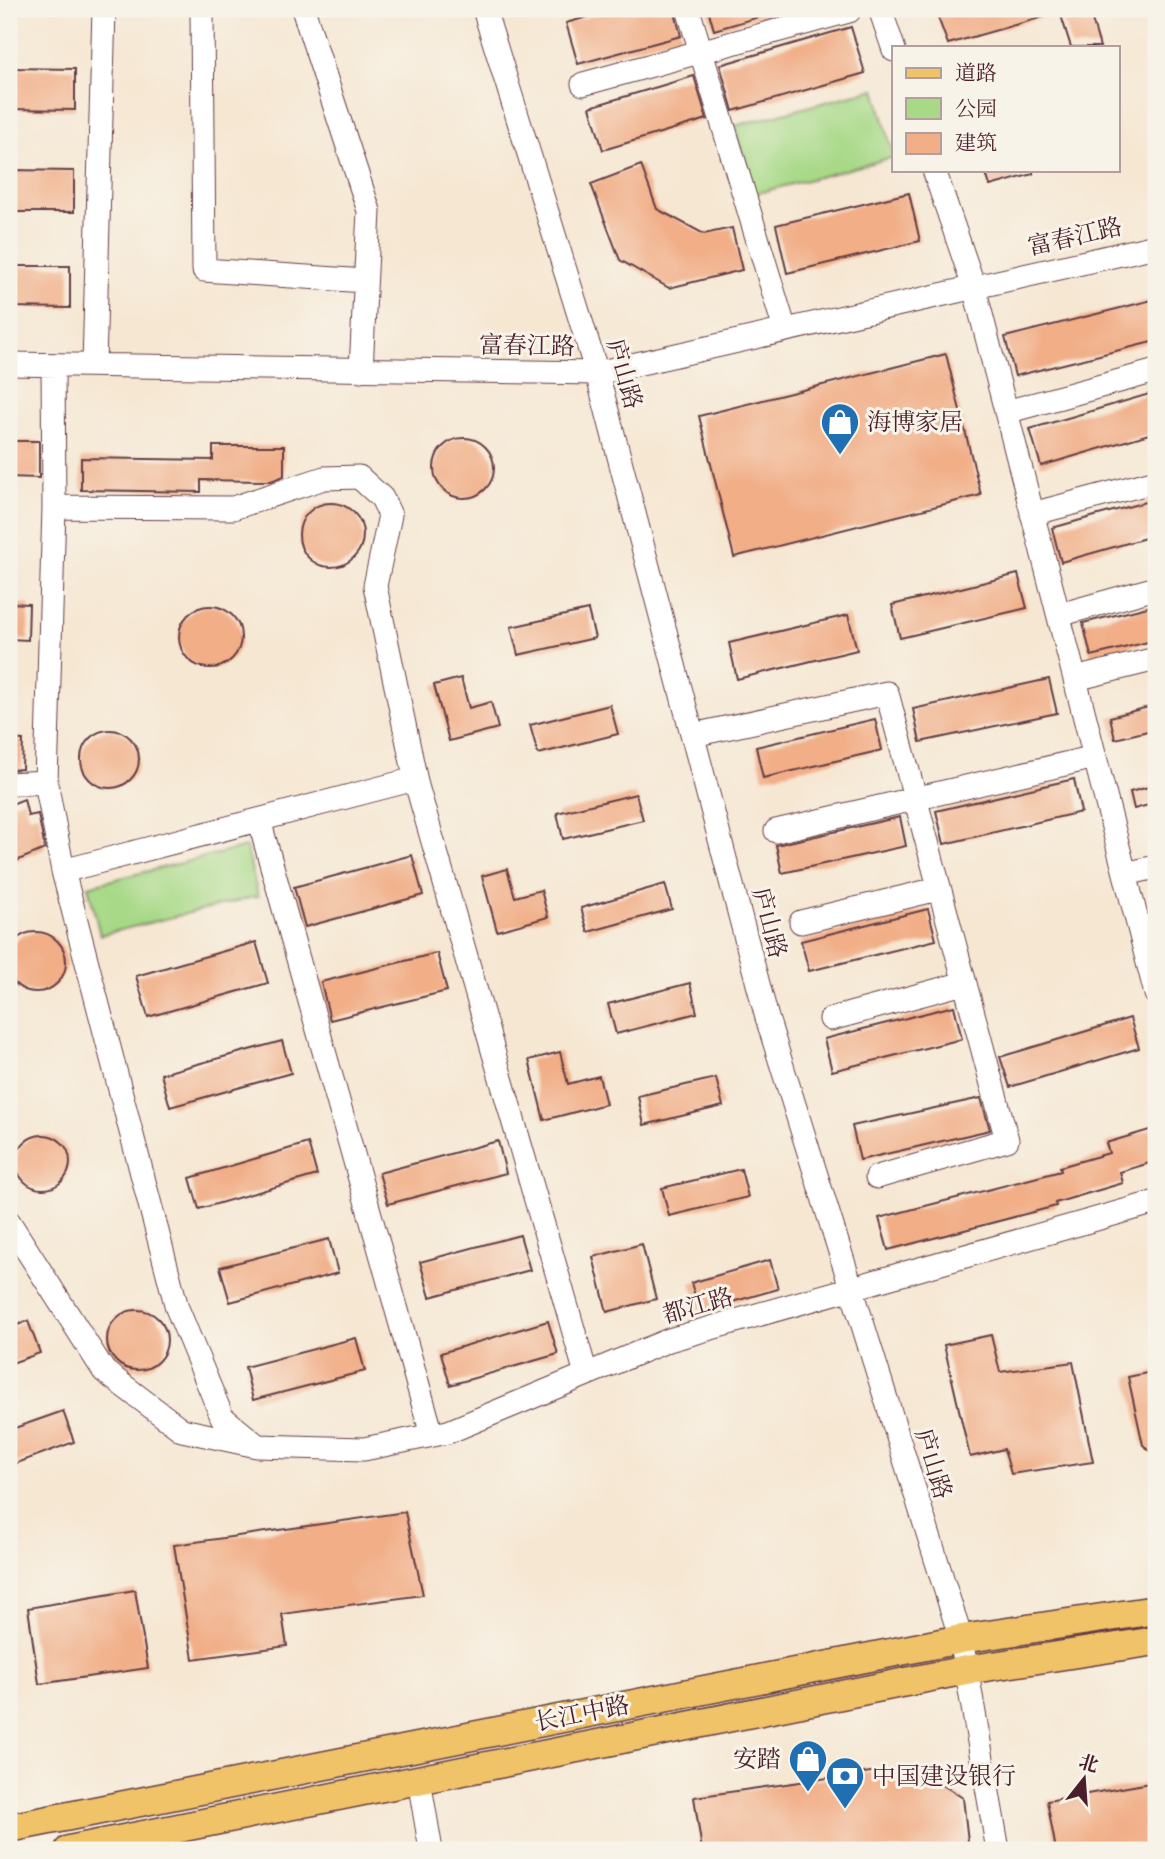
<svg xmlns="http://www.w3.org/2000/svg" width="1165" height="1859" viewBox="0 0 1165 1859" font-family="'IM FELL Double Pica','Noto Serif SC',serif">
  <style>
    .green { fill: #a7d987; stroke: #787c59; stroke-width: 2 }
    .building { fill: #f1ae87 }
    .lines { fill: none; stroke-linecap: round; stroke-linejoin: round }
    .minor-casing { stroke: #643d44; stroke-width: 25 }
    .major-casing { stroke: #643d44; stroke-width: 31 }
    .minor { stroke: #fff; stroke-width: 23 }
    .major { stroke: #f0c369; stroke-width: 28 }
    .labels { text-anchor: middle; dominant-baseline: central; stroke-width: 6; stroke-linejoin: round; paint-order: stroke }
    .street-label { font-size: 24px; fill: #4a1f2b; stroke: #f7f3e8 }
    .poi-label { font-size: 24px; fill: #4a1f2b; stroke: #f7f3e8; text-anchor: start }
  </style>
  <rect width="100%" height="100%" fill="#f7f3e8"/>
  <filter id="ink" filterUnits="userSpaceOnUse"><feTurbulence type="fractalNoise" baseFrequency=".0143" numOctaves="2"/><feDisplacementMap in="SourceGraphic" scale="14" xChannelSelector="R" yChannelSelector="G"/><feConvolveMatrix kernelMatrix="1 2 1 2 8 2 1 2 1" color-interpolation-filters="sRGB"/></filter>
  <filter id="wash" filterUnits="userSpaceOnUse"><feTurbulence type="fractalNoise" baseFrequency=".00686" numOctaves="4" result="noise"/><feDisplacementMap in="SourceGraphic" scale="28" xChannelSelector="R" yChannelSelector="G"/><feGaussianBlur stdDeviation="1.57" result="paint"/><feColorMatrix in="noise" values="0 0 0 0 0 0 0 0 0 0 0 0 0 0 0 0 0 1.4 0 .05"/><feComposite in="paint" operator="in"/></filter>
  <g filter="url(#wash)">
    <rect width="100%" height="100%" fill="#f6e7d3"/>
    <path class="green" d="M875,89L894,157L754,194L735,126Z
      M246,847L258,896L100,935L88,886Z"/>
    <g id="blocks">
      <path class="building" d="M616,9H674L681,36L578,64L566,23Z
        M708,9H773V13L714,30Z
        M961,9H1056L1057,13L948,44L937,15Z
        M1059,9H1089L1100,47H1071Z
        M851,27L865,73L733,111L720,65Z
        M9,68L75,69V110L9,109Z
        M694,76L707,119L603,150L590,107Z
        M641,165L657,209L704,234L732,228L742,270L669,288L620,260L591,184Z
        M9,170L74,171V212H9Z
        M985,170H1033V174L990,186Z
        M909,193L920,241L787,273L776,225Z
        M9,266H70V308L9,307Z
        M1156,299V341L1015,376L1005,337Z
        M946,354L981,495L734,557L699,416Z
        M1156,392V432L1041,466L1030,429Z
        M434 468a30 30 0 1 1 60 0a30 30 0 1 1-60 0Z
        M9,441H39V478L9,477Z
        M213,446H284V476L271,481L201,480V492L81,490V458L213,460Z
        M1156,499V535L1061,562L1052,528Z
        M299 535a32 32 0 1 1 64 0a32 32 0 1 1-64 0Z
        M1018,574L1027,608L900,638L892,605Z
        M9,603L29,604L28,640L9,639Z
        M1156,605V640L1091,656L1083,623Z
        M179 637a31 31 0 1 1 62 0a31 31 0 1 1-62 0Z
        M588,610L595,638L518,655L511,627Z
        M848,615L857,650L737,679L729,643Z
        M461,678L469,708L491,702L498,728L449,741L434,685Z
        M1049,679L1057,713L920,742L913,709Z
        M610,705L618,734L538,754L530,725Z
        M1156,705V729L1115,739L1110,717Z
        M875,719L882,750L763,778L756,747Z
        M81 759a29 29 0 1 1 58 0a29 29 0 1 1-58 0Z
        M9,739L23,740L22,769L9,770Z
        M1074,779L1081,812L944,844L936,811Z
        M1156,785V803L1134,809L1130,792Z
        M636,794L643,820L563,839L557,813Z
        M24,799L28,816L38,814L45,849L9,864V805Z
        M900,817L906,846L782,873L776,845Z
        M412,855L423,895L305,927L294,887Z
        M507,869L515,897L541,890L548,917L497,931L482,876Z
        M665,884L672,909L588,932L581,908Z
        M928,909L936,940L809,971L801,941Z
        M6 962a30 30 0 1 1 60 0a30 30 0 1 1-60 0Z
        M256,942L268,983L148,1017L136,976Z
        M437,953L447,991L330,1020L321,982Z
        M690,983L697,1013L616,1034L608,1004Z
        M954,1006L962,1039L832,1071L824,1039Z
        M1130,1018L1139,1048L1010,1087L1000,1057Z
        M282,1041L291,1073L170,1107L161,1074Z
        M560,1052L568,1084L599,1076L606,1104L544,1120L529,1060Z
        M716,1078L723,1106L644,1125L638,1096Z
        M981,1098L990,1130L860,1160L852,1126Z
        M1156,1128V1161L1120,1172L1123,1183L1055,1203L1056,1206L888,1250L879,1218L1061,1171L1060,1167L1109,1153L1106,1143Z
        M16 1162a27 27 0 1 1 54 0a27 27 0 1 1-54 0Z
        M498,1141L506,1173L388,1204L379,1173Z
        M308,1143L317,1175L199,1209L190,1178Z
        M741,1169L748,1197L669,1216L662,1188Z
        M520,1235L530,1270L430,1297L420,1262Z
        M329,1239L338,1273L230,1302L220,1267Z
        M642,1244L656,1299L607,1312L593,1257Z
        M770,1260L778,1289L700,1311L691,1283Z
        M107 1340a30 30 0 1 1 60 0a30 30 0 1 1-60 0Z
        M28,1321L40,1353L9,1364V1328Z
        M548,1321L558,1354L450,1385L441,1353Z
        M991,1335L1000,1372L1073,1362L1093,1462L1011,1474L1004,1449L970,1457L944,1345Z
        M356,1338L365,1371L253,1400L245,1367Z
        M1156,1371V1455L1143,1445L1128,1377Z
        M63,1411L74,1442L9,1466V1430Z
        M405,1512L423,1595L282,1614L287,1646L193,1659L174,1545Z
        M135,1590L148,1668L39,1684L28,1608Z
        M913,1766L963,1798L969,1850H702L694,1797Z
        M1156,1782V1850H1056L1047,1801Z"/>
    </g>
  </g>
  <g filter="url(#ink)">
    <use href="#blocks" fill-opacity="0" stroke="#643d44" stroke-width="2"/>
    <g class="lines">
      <g class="minor-casing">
        <path id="minor" d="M202,9L204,270L365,281
          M303,9L369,211L361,370
          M484,9L597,373L767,1018L961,1639L998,1850
          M688,9L785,330
          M880,9L894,50
          M583,84L849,11
          M934,170L974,287L1156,994
          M9,364L597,373L1156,246
          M53,365L54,507L46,782L63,871L177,1308L222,1417L255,1444
          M94,365L104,9
          M1006,412L1156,371
          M54,507L233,508L324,478L359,477L382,498L390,515L375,586L417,786L586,1374
          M1032,514L1156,481
          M1059,615L1156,588
          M1075,679L1156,659
          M693,735L887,693L1007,1140L877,1177
          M9,784L46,782
          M259,820L432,1435
          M776,831L1095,757
          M63,871L415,779
          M1125,874L1156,867
          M801,922L938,889
          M831,1019L964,983
          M9,1222L104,1371L182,1430L257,1446L364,1449L448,1432L669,1340L1156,1202
          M419,1780L431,1850"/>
      </g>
      <g class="major-casing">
        <path id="major" d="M9,1828L961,1639L1156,1610
          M69,1850L966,1670L1156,1641"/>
      </g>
      <use href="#minor" class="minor"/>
      <use href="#major" class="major"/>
    </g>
  </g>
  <defs>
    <g id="shop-pin" transform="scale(2.0125)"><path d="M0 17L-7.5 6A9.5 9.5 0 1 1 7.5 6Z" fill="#1f6fb2" stroke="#f7f3e8"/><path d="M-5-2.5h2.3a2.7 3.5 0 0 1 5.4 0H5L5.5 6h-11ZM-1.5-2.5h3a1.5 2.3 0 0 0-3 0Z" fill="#fff"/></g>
    <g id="bank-pin" transform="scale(2.0125)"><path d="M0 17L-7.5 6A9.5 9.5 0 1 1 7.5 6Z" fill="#1f6fb2" stroke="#f7f3e8"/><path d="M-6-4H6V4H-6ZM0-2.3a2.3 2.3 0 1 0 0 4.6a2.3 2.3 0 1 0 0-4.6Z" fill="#fff"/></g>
  </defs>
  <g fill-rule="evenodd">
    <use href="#shop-pin" x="840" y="422"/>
    <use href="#shop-pin" x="808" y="1759"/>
    <use href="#bank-pin" x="845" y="1776"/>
  </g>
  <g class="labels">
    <g class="street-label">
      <text transform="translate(1075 237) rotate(-13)">富春江路</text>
      <text transform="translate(527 346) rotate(1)">富春江路</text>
      <text transform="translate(624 374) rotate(74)">庐山路</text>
      <text transform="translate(769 923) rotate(75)">庐山路</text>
      <text transform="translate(698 1306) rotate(-16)">都江路</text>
      <text transform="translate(933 1464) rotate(73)">庐山路</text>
      <text transform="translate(582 1714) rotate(-11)">长江中路</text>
    </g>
    <g class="poi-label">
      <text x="867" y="422">海博家居</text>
      <text x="781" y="1759" text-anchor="end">安踏</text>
      <text x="872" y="1776">中国建设银行</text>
    </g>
  </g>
  <rect width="1165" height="1859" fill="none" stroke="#f7f3e8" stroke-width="35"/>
  <rect x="892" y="46" width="228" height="126" fill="#f7f3e8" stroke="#b29e9c" stroke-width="2"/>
  <rect x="906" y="68" width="35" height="10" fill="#f0c369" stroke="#b29e9c" stroke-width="2"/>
  <text x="955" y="80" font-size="21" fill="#4a1f2b">道路</text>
  <rect x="906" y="98" width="35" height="21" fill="#a7d987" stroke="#b29e9c" stroke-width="2"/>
  <text x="955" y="116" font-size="21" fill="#4a1f2b">公园</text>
  <rect x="906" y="133" width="35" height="21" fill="#f1ae87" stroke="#b29e9c" stroke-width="2"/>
  <text x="955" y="150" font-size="21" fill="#4a1f2b">建筑</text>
  <g transform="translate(1084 1779) rotate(17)" stroke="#f7f3e8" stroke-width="5" paint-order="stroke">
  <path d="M0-5L12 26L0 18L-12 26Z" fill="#4a1f2b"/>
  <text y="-10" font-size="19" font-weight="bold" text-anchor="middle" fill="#4a1f2b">北</text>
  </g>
</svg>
